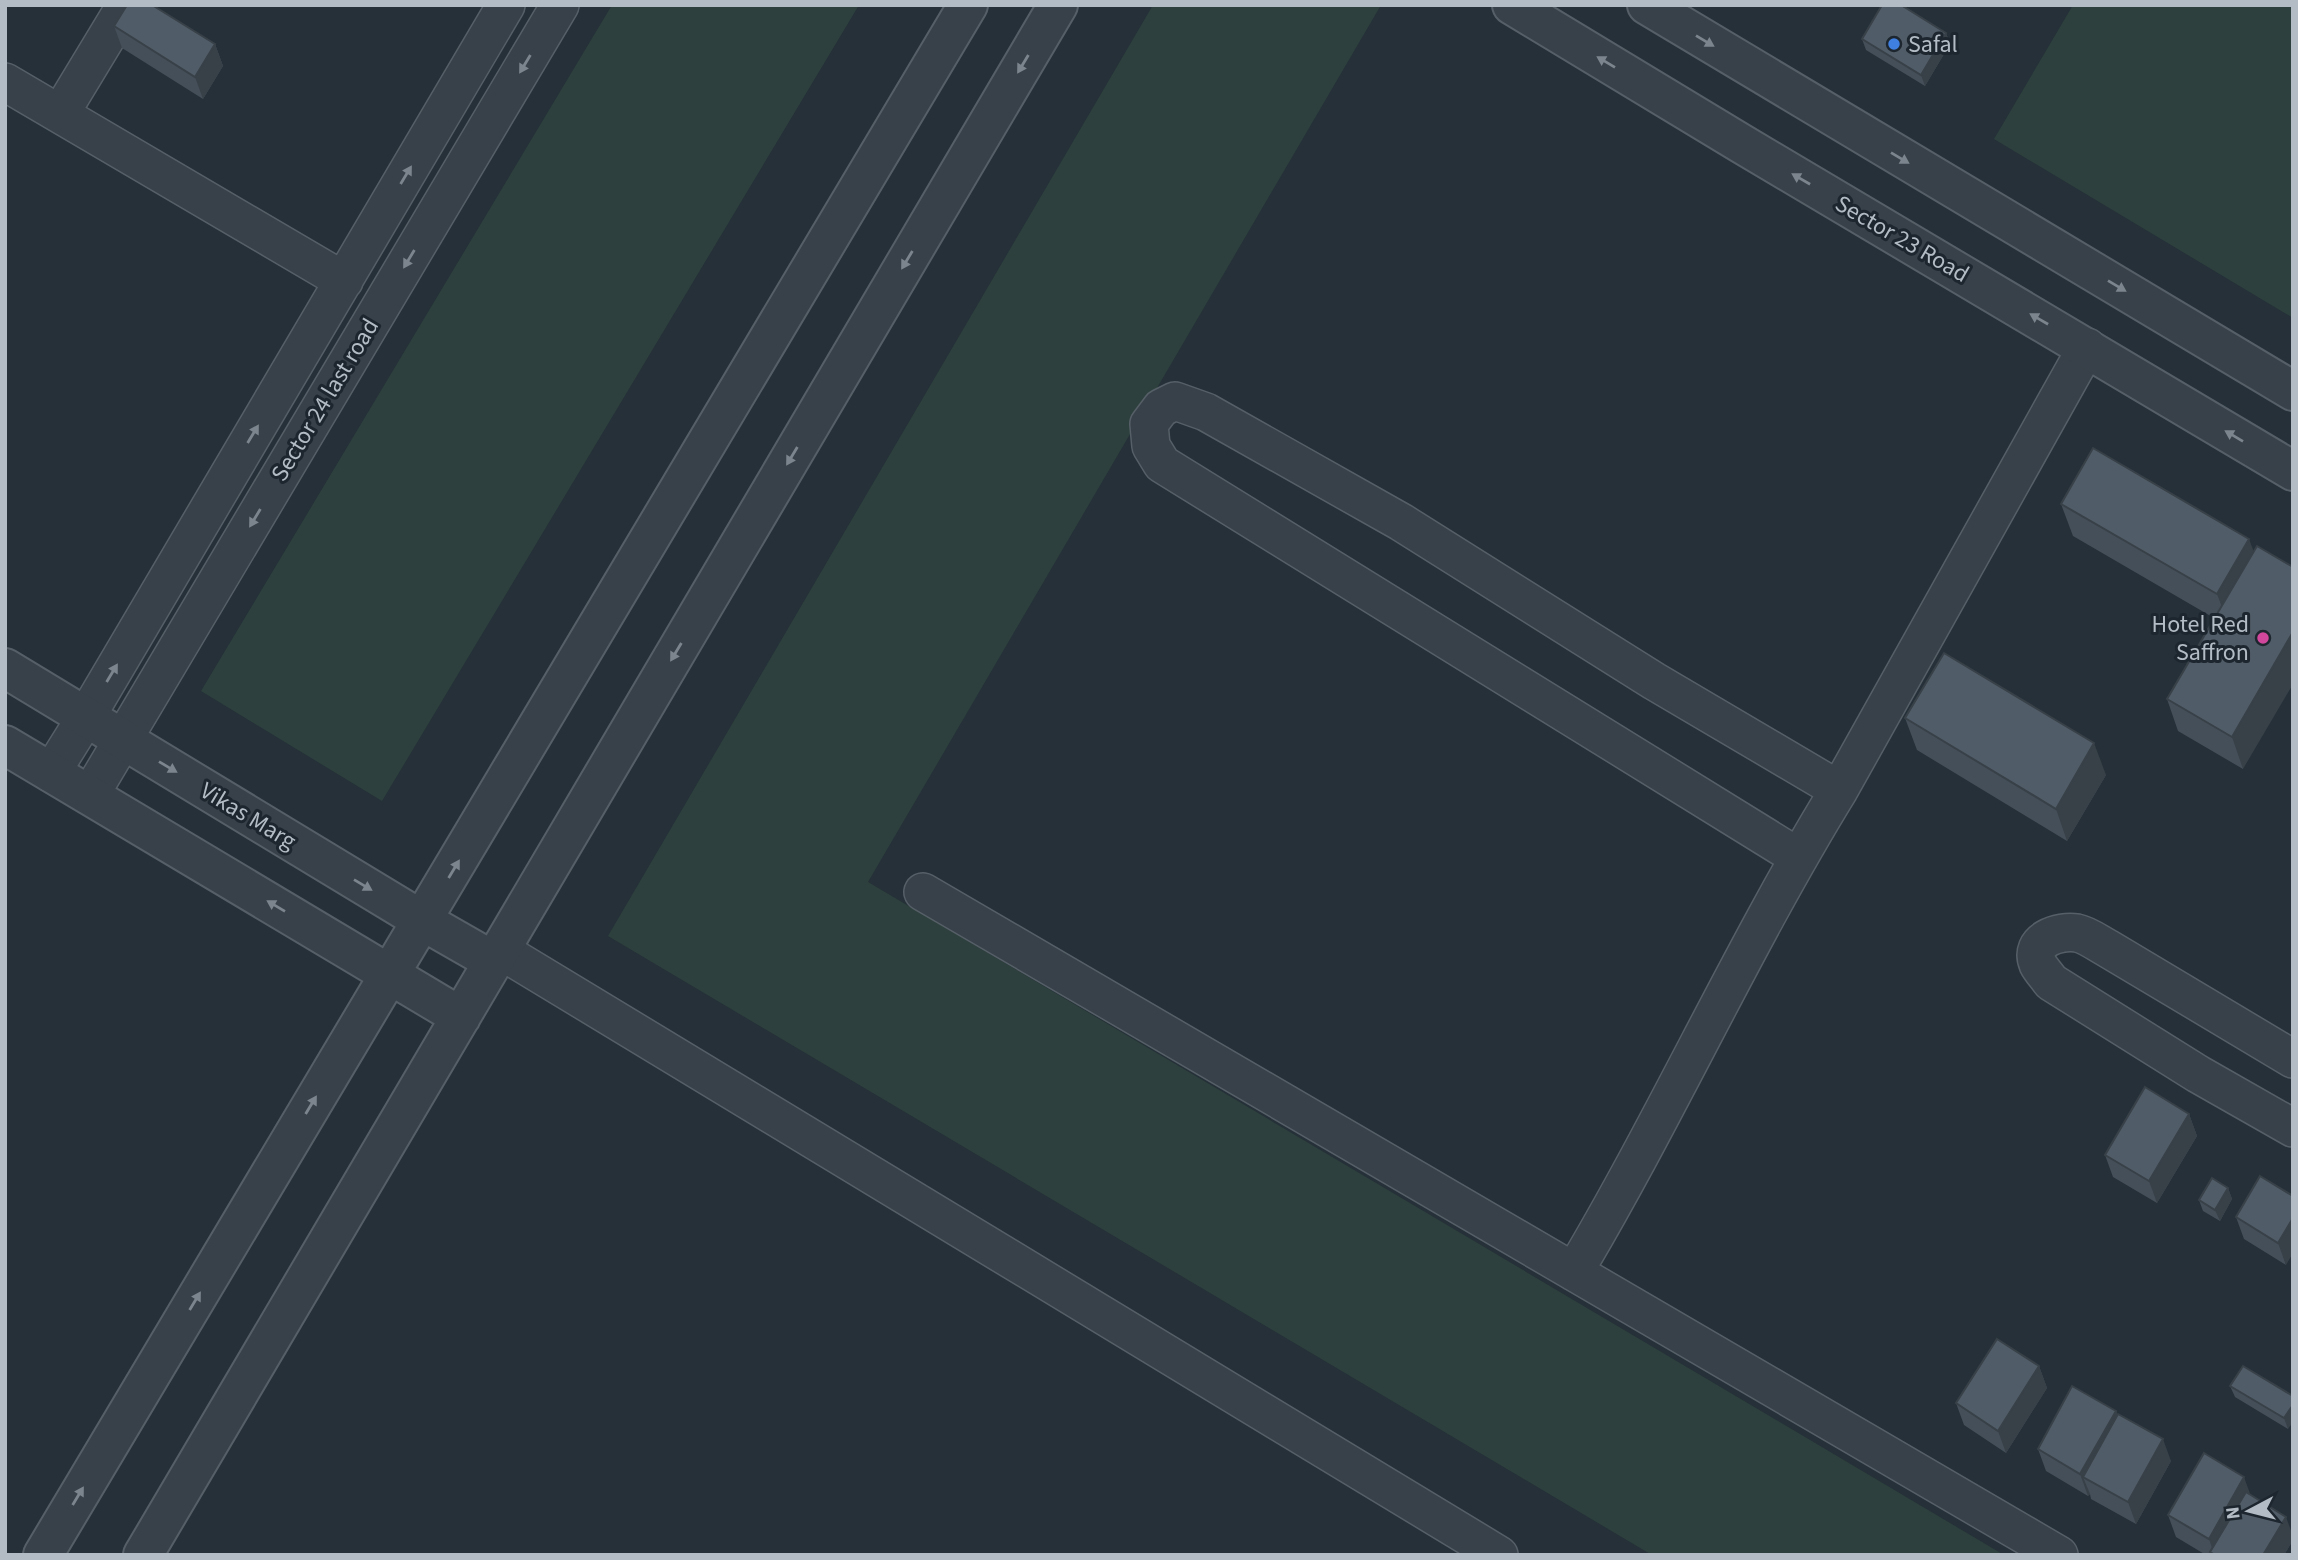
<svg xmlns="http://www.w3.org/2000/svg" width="2298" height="1560" viewBox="0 0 2298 1560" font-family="'Source Sans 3',sans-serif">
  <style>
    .green { fill: #2d403d }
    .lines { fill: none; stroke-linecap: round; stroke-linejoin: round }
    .minor-casing { stroke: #565f67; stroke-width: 40 }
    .tertiary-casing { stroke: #565f67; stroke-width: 42 }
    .minor { stroke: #384149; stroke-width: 37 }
    .tertiary { stroke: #384149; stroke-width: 38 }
    .wall { fill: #454f59 }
    .shaded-wall { fill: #384048 }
    .building { fill: #505c67; stroke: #384048; stroke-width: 2 }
    .oneway { fill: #7c858d }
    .shop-dot { fill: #3f7fe0; stroke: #1d262e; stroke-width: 2.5 }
    .hotel-dot { fill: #d1479c; stroke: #1d262e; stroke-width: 2.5 }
    .labels { text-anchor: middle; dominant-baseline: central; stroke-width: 6; stroke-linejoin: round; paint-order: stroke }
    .poi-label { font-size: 24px; fill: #b3bcc5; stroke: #1d262e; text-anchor: start }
    .street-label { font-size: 24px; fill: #b3bcc5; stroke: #1d262e }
  </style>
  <rect width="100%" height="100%" fill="#253038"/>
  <path class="green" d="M612,5H859L382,801L201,691Z
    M1153,5H1381L868,882L2004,1555H1652L608,936Z
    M2073,5H2293V318L1994,139Z"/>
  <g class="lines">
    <g class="minor-casing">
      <path id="minor" d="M5,82L344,281
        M60,114L126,5
        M51,773L86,717L506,5
        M90,795L560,5
        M1798,857L1162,464L1151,446L1149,424L1161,408L1175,401L1206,412L1401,522L1654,681L1839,790
        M923,892L2059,1555
        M500,950L1499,1555
        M2293,1059L2107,948C2098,943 2087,935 2077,933C2059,930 2028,940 2038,964C2041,970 2047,976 2051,982L2198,1074L2293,1128
        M1574,1272C1668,1114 1743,946 1839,790L2087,347"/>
    </g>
    <g class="tertiary-casing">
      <path id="tertiary" d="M1512,5L1742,144L2293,471
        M1647,5L2293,391
        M5,668L423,921L493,961
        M5,745L461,1017
        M43,1555L968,5
        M143,1555L1058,5"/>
    </g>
    <use href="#minor" class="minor"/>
    <use href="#tertiary" class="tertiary"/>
  </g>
  <path class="wall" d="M114,26L215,44L223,66L203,99L122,48Z
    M1946,33L1950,44L1925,86L1866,50L1862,39Z
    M2061,504L2249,539L2243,769L2178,731L2167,699L2214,618L2073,536Z
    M1905,718L2106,775L2067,841L1917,750Z
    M2189,1114L2197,1136L2157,1203L2113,1177L2105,1155Z
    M2260,1176L2286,1265L2244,1239L2236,1217Z
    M2228,1188L2232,1199L2220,1221L2203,1211L2199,1200Z
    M2039,1366L2047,1388L2006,1453L1964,1425L1956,1403Z
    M2230,1386L2293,1396L2288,1429L2235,1397Z
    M2116,1411L2117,1415L2171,1461L2136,1524L2091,1499L2090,1494L2088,1496L2046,1471L2038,1449Z
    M2251,1495L2293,1540L2284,1555H2206L2176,1537L2168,1515Z"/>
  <path class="shaded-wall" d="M1946,33L1950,44L1925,86L1921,75Z
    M215,44L223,66L203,99L195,77Z
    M2249,539L2261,571L2229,626L2217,594Z
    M2293,632V684L2243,769L2232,737Z
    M2094,743L2106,775L2067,841L2056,809Z
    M2189,1114L2197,1136L2157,1203L2149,1181Z
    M2228,1188L2232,1199L2220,1221L2215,1210Z
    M2293,1218V1253L2286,1265L2278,1243Z
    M2039,1366L2047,1388L2006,1453L1998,1431Z
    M2293,1405V1422L2288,1429L2284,1418Z
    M2116,1411L2124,1433L2083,1477L2090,1494L2088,1496L2080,1474Z
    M2163,1439L2171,1461L2136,1524L2128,1502Z
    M2244,1477L2252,1499L2214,1554L2209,1539Z
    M2286,1517L2293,1536V1540L2284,1555H2263Z"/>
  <path class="building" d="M127,5H152L215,44L195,77L114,26Z
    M1882,5H1901L1946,33L1921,75L1862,39Z
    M2093,448L2249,539L2217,594L2061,504Z
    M2257,546L2293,567V632L2232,737L2167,699Z
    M1944,653L2094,743L2056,809L1905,718Z
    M2145,1087L2189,1114L2149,1181L2105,1155Z
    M2260,1176L2293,1196V1218L2278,1243L2236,1217Z
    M2212,1178L2228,1188L2215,1210L2199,1200Z
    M1997,1339L2039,1366L1998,1431L1956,1403Z
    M2243,1366L2293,1396V1405L2284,1418L2230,1386Z
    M2072,1386L2116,1411L2080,1474L2038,1449Z
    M2118,1414L2163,1439L2128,1502L2083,1477Z
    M2204,1453L2244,1477L2209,1539L2168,1515Z
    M2246,1492L2286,1517L2263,1555H2215L2210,1552Z"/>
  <defs><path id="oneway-solid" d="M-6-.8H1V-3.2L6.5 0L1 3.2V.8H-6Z" transform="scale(1.75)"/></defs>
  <g class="oneway">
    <use href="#oneway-solid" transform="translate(1705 41) rotate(31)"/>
    <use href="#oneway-solid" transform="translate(1606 62) rotate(-149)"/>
    <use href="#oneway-solid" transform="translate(525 64) rotate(121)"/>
    <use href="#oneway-solid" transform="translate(1023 64) rotate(121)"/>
    <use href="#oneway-solid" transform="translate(1900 158) rotate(31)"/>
    <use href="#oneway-solid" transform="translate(406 175) rotate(-59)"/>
    <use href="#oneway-solid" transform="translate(1801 179) rotate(-150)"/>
    <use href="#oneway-solid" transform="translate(409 259) rotate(121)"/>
    <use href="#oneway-solid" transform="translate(907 260) rotate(121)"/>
    <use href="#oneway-solid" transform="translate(2117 286) rotate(31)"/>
    <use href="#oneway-solid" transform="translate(2039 319) rotate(-150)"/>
    <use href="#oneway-solid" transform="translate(253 434) rotate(-59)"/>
    <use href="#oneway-solid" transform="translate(2234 436) rotate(-149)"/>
    <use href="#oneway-solid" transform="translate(792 456) rotate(121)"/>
    <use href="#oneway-solid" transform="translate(255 518) rotate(121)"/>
    <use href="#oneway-solid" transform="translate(676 652) rotate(121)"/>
    <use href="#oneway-solid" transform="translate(112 673) rotate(-59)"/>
    <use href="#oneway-solid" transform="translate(168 767) rotate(31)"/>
    <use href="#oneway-solid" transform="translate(454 869) rotate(-59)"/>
    <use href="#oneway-solid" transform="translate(363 885) rotate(31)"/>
    <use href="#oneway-solid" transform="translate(276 906) rotate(-149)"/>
    <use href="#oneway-solid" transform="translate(311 1105) rotate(-59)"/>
    <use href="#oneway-solid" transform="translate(195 1301) rotate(-59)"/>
    <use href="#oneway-solid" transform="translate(78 1496) rotate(-59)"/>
  </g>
  <circle class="shop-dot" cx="1894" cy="44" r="7"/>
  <circle class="hotel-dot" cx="2263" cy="638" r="7"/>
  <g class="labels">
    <g class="poi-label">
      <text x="1908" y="44">Safal</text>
      <text x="2249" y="624" text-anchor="end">Hotel Red<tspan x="2249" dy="28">Saffron</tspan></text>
    </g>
    <g class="street-label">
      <text transform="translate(1902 239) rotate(30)">Sector 23 Road</text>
      <text transform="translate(325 400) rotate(-59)">Sector 24 last road</text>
      <text transform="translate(248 816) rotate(31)">Vikas Marg</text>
    </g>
  </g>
  <rect width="2298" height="1560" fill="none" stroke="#b3bcc5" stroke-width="14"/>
  <g transform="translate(2249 1511) rotate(263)" stroke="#1d262e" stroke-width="5" paint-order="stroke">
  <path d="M0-5L12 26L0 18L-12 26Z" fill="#b3bcc5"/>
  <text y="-10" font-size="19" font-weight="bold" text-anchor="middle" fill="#b3bcc5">N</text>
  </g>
</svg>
